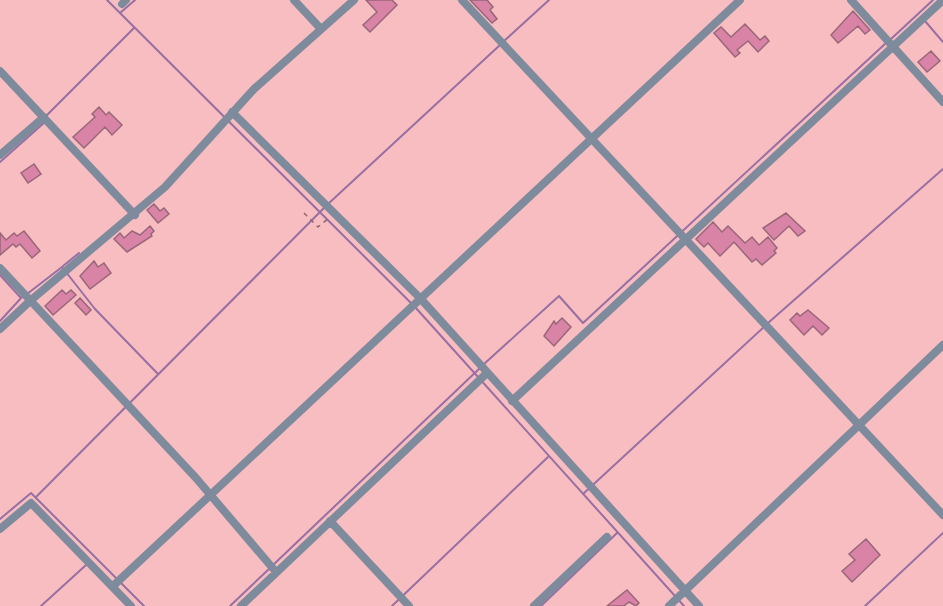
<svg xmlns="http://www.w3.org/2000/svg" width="943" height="606" viewBox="0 0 943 606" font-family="'Exo 2',sans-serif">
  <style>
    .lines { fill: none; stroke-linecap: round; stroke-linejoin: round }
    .stream { stroke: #976fa2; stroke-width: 2 }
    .building { fill: #d983a6; stroke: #98677a; stroke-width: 1.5 }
    .path { stroke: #8d6568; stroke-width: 1.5; stroke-dasharray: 4.5 4.5; stroke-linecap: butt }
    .street { stroke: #7d8b9c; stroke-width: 8 }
  </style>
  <rect width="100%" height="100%" fill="#f8bdc0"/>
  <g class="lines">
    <path class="stream" d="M107,0L411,303
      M120,13L135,0
      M925,21L943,42
      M891,39L933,0
      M504,41L549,0
      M46,116L134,28
      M0,162L45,122
      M328,204L500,45
      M63,266L79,253
      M0,275L21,298
      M27,294L62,267L95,309L158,374
      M415,307L684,606
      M0,321L22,297
      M768,323L943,169
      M484,364L559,296L583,323L886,43
      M583,494L764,327
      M36,497L324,208
      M0,519L31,493L144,606
      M273,565L480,368
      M41,606L86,565
      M230,606L269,569
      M392,606L548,457
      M541,606L617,533
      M865,606L943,533"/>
  </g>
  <path class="building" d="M366,0H392L397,5L370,32L363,25L377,12Z
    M470,0H487L493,7L490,10L497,19L492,23Z
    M853,11L870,30L865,34L858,26L838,43L831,35Z
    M745,24L760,40L765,36L769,41L758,52L748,41L737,50L740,53L735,57L714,33L721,27L731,37Z
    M931,51L940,61L927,72L918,62Z
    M99,107L106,115L109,112L122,125L112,135L105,127L84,148L73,137L95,117L92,114Z
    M34,164L41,174L28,183L21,173Z
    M154,204L160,211L164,208L169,214L158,223L147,210Z
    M786,213L805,231L798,236L789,226L774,240L763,228Z
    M713,222L722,232L728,226L745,243L752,237L759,245L768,237L777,248L774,251L776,253L762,265L756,259L752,262L734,242L720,256L708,243L704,247L696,239Z
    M150,226L154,231L151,234L152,236L127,252L114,239L120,233L124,238L132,231L140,235Z
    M24,231L40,251L32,258L20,244L16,247L13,244L0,255V233L6,240L14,233L17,236Z
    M94,261L98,267L104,263L111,273L90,289L80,276Z
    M62,290L66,294L71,290L76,295L53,315L45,306Z
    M80,298L91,310L86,315L75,303Z
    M808,310L829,328L822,335L813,326L804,335L790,320L797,313L800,316Z
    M562,318L571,327L554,346L544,336L554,321L556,324Z
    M866,539L880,555L852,582L842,571L855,560L849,554Z
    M627,590L639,603L636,606L629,602L624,606H607Z"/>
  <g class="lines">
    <path class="path" d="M304,213L318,227L329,218"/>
    <path class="street" d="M294,0L321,29
      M462,0L943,515
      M851,0L943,102
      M122,4L126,0
      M0,71L135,215
      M232,112L420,298L699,606
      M0,155L44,117
      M0,268L196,478L276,572
      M0,329L30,301L165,187L254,89L354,0
      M512,401L943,0
      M330,521L409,606
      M0,529L31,503L131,606
      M113,586L740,0
      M241,606L487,373
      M534,606L607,537
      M669,606L943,345"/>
  </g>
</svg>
